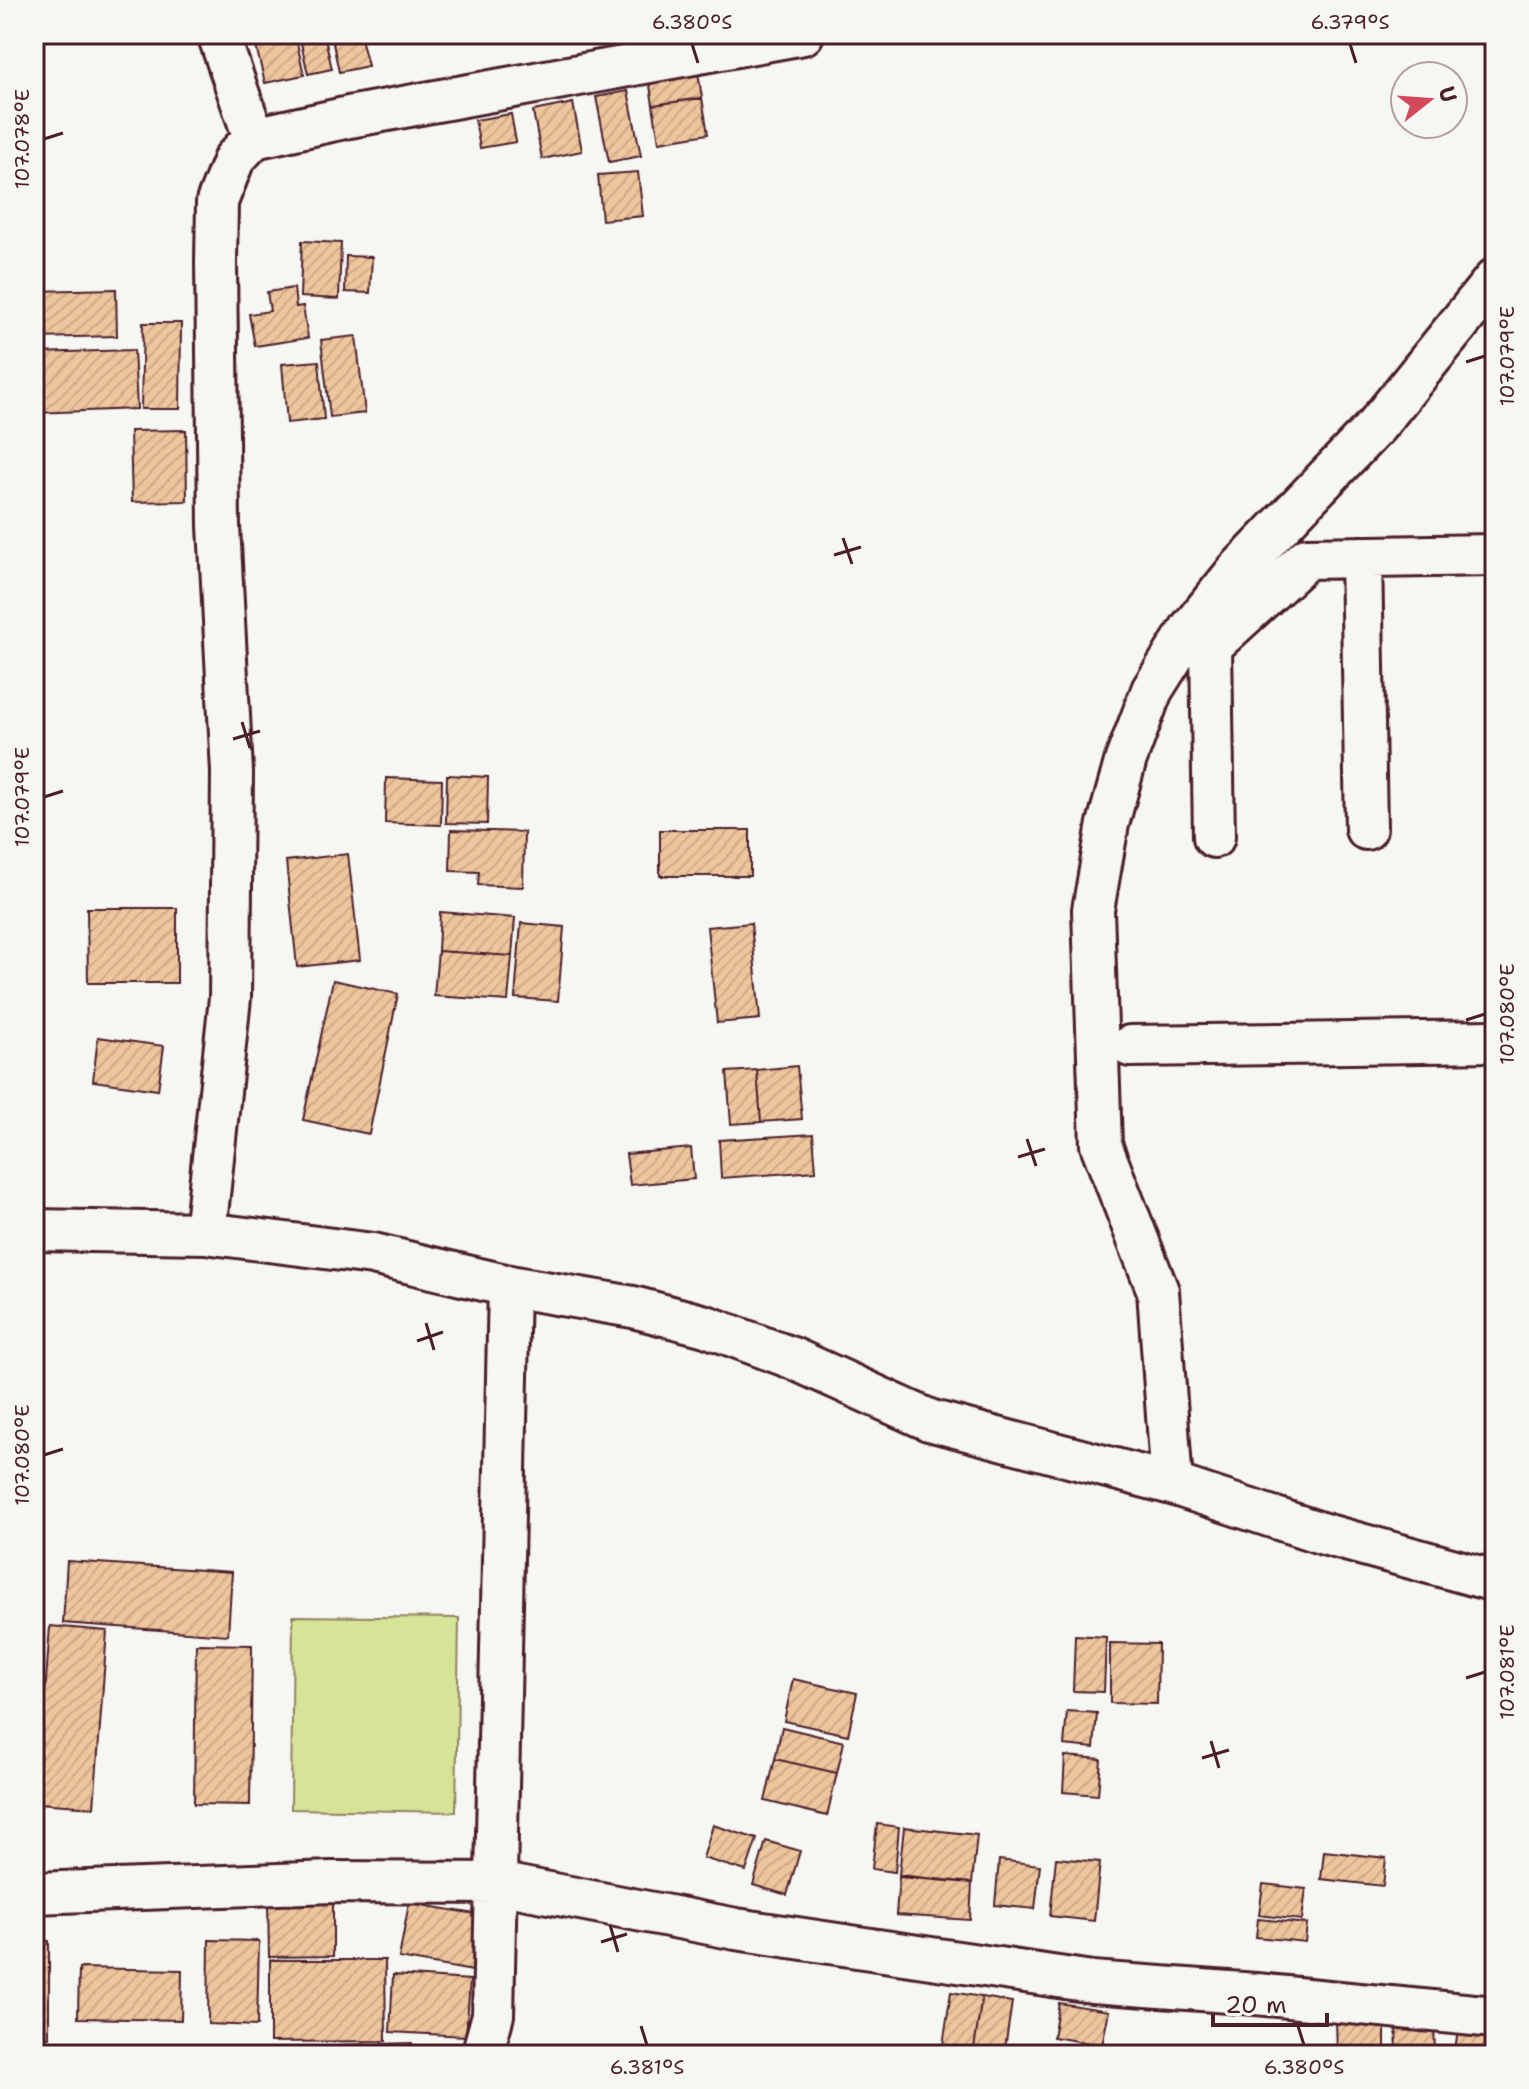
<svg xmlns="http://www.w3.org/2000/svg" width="1529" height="2089" viewBox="0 0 1529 2089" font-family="'Shantell Sans',sans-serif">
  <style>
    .pitch { fill: #d6e497; stroke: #908261; stroke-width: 2 }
    .building { fill: url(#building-hatch); stroke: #4a1f2b; stroke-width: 2 }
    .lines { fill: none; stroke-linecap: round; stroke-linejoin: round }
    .minor-casing { stroke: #4a1f2b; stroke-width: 46 }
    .minor { stroke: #f6f6f2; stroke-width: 40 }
    .ticks { fill: none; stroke: #4a1f2b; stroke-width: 3 }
    .neatline { fill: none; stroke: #4a1f2b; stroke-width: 3 }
    .ticks-label { font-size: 20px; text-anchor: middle; fill: #4a1f2b }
  </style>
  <defs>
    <pattern id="building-hatch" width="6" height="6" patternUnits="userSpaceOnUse" patternTransform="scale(2)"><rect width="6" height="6" fill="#edc69d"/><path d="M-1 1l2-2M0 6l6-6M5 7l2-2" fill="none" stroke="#cdaa87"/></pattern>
  </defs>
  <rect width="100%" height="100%" fill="#f6f6f2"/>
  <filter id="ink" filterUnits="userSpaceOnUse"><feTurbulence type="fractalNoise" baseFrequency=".0125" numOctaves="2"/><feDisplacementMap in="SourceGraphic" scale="16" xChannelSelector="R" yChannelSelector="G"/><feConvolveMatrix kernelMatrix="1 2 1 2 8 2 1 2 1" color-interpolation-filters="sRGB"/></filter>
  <g filter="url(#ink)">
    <path class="pitch" d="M293,1616L459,1618L456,1812L291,1809Z"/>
    <path class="building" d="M253,34H295L304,75L265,83Z
      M299,34H324L332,69L308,74Z
      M331,34H360L368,66L339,72Z
      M698,72L702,98L653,105L649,79Z
      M628,91L641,156L609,162L596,97Z
      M702,98L708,134L659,142L653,105Z
      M573,103L582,151L542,159L533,111Z
      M511,114L516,142L480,148L475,120Z
      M638,172L643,216L602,220L598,175Z
      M302,241L341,243L339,299L300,297Z
      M346,256L372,257L370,293L345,292Z
      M294,288L296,307L303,306L308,338L255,346L249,314L270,311L267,292Z
      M116,289L117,336L35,338L34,291Z
      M143,323H181L180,409H141Z
      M356,336L365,413L330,417L321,340Z
      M134,350L137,409L34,413V353Z
      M319,361L324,419L287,423L282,364Z
      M186,430L187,501L132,502L130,431Z
      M447,775L488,777L487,824L446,823Z
      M386,778L442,780L441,825L385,823Z
      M451,830L524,832L523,887L478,885L479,872L450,871Z
      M660,830H750V876H660Z
      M348,854L360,960L297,967L286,861Z
      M87,908H177V983H88Z
      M440,912L515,918L512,956L438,951Z
      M521,923L564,927L558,1001L515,998Z
      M751,923L760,1019L717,1023L707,927Z
      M438,951L512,956L508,1001L434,996Z
      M333,980L398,994L369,1134L303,1120Z
      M98,1037L164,1046L158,1090L93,1081Z
      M797,1066L802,1119L761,1122L757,1070Z
      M757,1070L761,1122L731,1124L727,1072Z
      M813,1134L816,1171L721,1178L719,1140Z
      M691,1148L694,1179L630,1185L626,1154Z
      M67,1561L232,1572L228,1635L63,1623Z
      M50,1626L107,1631L94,1807L37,1803Z
      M1075,1635L1106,1637L1104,1692L1073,1691Z
      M1110,1643L1158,1644L1157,1704L1110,1703Z
      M196,1644L252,1645L250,1805L194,1804Z
      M793,1679L857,1693L848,1735L784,1721Z
      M1067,1711L1097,1713L1094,1748L1064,1745Z
      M782,1727L844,1742L837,1773L775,1759Z
      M1065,1756L1101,1759L1098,1795L1063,1792Z
      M775,1759L837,1773L827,1816L765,1801Z
      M877,1824L899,1827L895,1872L872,1869Z
      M713,1825L757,1839L746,1871L703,1858Z
      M904,1827L977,1835L972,1883L899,1875Z
      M766,1841L800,1851L787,1895L753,1885Z
      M1324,1851L1386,1858L1383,1886L1321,1879Z
      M1056,1858L1100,1862L1094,1921L1050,1916Z
      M999,1860L1040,1865L1035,1909L995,1905Z
      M899,1877L972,1883L970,1920L896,1915Z
      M1263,1884L1306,1889L1302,1920L1259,1915Z
      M268,1902H333V1956L269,1957Z
      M409,1903L482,1915L473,1971L399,1958Z
      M1258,1919L1307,1924L1305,1942L1256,1937Z
      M209,1940L259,1941L257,2026L208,2024Z
      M34,1941H49V2037H34Z
      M270,1960H385L386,2041L270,2042Z
      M79,1968L182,1970L181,2020L78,2018Z
      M393,1975L470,1980L466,2036L390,2032Z
      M951,1992L982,1997L973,2055L942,2052Z
      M982,1997L1012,2002L1004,2055H973Z
      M1059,2003L1109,2011L1102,2045L1053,2037Z
      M1385,2018V2055H1337L1336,2019Z
      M1434,2021L1435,2055H1397L1396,2022Z
      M1459,2025L1495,2032V2055H1454Z
      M412,2043L413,2055H345V2045Z"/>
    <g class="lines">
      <g class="minor-casing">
        <path id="minor" d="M218,34L254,138
          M1495,279L1377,425L1237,571L1191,628L1152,690L1126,759L1108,824L1093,910L1101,1145L1158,1291L1172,1484L1324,1534L1495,1581
          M1361,557L1366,829
          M1214,837L1211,646L1307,558L1495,555
          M1130,1046L1495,1041
          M34,1230L205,1233L373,1254L509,1286L633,1307L706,1326L792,1358L929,1420L1172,1484
          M205,1233L230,998L232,772L219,526L216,262L217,202L234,159L254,138L349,117L803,34
          M34,1893L332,1882L497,1883L736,1929L1092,1982L1256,1994L1495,2017
          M482,2055L493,2015L509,1286"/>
      </g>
      <use href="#minor" class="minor"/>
    </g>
  </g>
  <path class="ticks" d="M692,44L698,63M1350,44L1356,63M44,139L63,133M1466,362L1485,356M843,538L852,564M834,555L861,547M242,722L250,748M233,739L260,731M44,797L63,791M1466,1020L1485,1014M1027,1139L1036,1166M1018,1157L1045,1149M426,1323L434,1350M417,1341L443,1332M44,1455L63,1449M1466,1678L1485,1672M1211,1741L1219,1768M1202,1758L1229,1750M610,1925L618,1952M601,1942L627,1934M641,2026L647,2045M1298,2026L1304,2045"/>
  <rect width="1529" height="2089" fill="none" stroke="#f6f6f2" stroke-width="88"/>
  <g transform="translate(1429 100) rotate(73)"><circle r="38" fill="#f6f6f2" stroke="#b1a0a2" stroke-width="2"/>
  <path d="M0-6L14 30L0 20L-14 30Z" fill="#d1495b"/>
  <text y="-12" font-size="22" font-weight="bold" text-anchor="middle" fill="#4a1f2b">U</text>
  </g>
  <path d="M1213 2013v12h114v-12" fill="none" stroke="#4a1f2b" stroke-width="4"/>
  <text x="1225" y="2013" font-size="24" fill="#4a1f2b" stroke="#f6f6f2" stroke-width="6" paint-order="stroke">20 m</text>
  <rect x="44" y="44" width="1441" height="2001" class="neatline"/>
  <g class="ticks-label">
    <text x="692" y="29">6.380°S</text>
    <text x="1350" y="29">6.379°S</text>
    <text transform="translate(22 139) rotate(-90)" y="7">107.078°E</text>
    <text transform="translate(1507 356) rotate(-90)" y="7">107.079°E</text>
    <text transform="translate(22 797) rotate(-90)" y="7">107.079°E</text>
    <text transform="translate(1507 1014) rotate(-90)" y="7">107.080°E</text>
    <text transform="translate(22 1455) rotate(-90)" y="7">107.080°E</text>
    <text transform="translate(1507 1672) rotate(-90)" y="7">107.081°E</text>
    <text x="647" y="2074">6.381°S</text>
    <text x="1304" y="2074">6.380°S</text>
  </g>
</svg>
